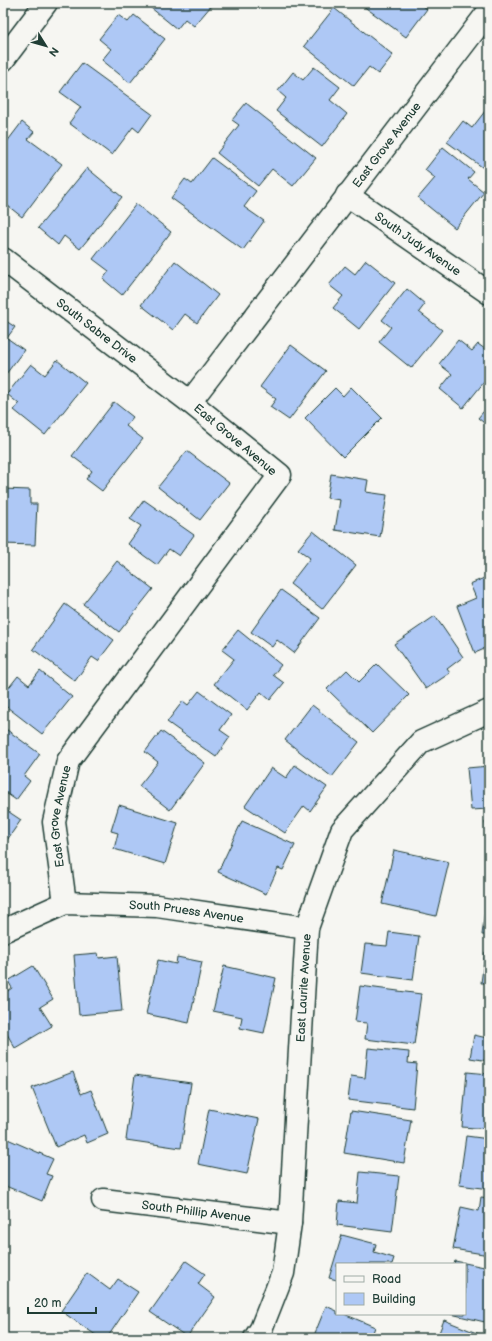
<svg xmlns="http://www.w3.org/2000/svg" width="492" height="1341" viewBox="0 0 492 1341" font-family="'Balsamiq Sans',sans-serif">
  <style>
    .building { fill: #aec8f5; stroke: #1f3d34 }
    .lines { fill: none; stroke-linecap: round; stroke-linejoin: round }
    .minor-casing { stroke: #1f3d34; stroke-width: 25 }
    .minor { stroke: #f6f6f2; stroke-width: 22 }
    .labels { text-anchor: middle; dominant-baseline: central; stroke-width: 4; stroke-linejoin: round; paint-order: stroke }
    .street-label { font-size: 12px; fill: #1f3d34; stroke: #f6f6f2 }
  </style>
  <rect width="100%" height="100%" fill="#f6f6f2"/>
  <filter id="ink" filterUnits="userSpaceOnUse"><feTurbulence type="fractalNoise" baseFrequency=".025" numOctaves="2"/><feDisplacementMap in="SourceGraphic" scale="8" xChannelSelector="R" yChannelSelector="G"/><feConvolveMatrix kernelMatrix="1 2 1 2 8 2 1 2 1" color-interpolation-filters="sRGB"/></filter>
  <g filter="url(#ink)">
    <path class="building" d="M145,3H207L211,6L194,26L185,19L177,29Z
      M359,3H419L427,9L406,37Z
      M334,8L393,55L378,74L369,67L354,86L304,46Z
      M118,15L128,22L134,15L165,39L130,83L102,60L111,49L99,39Z
      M82,63L152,114L139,132L133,127L112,155L69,123L81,107L60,92Z
      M314,67L340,87L330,100L347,114L322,147L276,111L286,98L278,91L293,72L303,80Z
      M246,103L316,158L293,186L272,169L258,186L217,153L239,125L232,120Z
      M489,106V172L447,142L463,121L472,128Z
      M22,122L34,132L28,139L62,164L22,217L3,202V190L7,185L3,182V147Z
      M443,147L474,172L468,179L484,192L455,228L418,198L435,178L425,170Z
      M212,158L256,191L244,207L264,221L243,250L171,198L185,179L192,184Z
      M87,168L122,197L80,249L64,236L58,245L38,228Z
      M136,204L171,232L122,295L103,279L109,271L93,259Z
      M366,260L395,283L359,329L333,308L343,296L329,285L345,266L355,274Z
      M175,261L218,295L197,323L185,314L173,330L141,305Z
      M407,289L425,304L419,312L442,330L411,368L379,342L391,327L382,320Z
      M3,319L15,327L7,338L24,350L3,378Z
      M458,340L472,351L478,344L489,352V376L463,408L440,389L452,374L439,364Z
      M291,345L326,371L289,420L270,407L276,399L260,387Z
      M57,360L86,383L45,435L14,410L19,404L7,394L31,364L45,375Z
      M351,387L382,418L343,457L305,418L335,388L343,396Z
      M114,402L133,417L126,426L143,439L102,491L86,479L92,471L72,456Z
      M489,405V427L478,418Z
      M187,451L229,483L200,520L158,487Z
      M331,474L368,480L366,492L387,495L380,537L335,530L340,500L327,498Z
      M3,489L30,490V504H37L35,545L3,544Z
      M144,500L194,535L179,556L169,549L157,565L128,544L141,526L130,519Z
      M313,531L356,565L322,609L290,584L310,558L298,549Z
      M117,561L153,589L119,632L83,604Z
      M489,576V647L475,653L457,606L476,598L470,584Z
      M281,590L320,618L294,653L277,640L272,647L251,632Z
      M65,604L114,640L98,661L92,657L75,681L33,649Z
      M435,616L463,657L447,669L450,673L426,689L394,644Z
      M238,630L281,665L273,675L284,683L270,700L261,692L247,710L214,684L234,659L222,650Z
      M377,664L409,695L372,733L327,689L347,670L359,682Z
      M40,671L72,697L42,734L3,704V695L18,676L29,685Z
      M199,691L231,715L220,730L230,737L216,757L167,722L183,701L188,705Z
      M312,705L359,742L332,777L285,740Z
      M3,727L40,754L24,776L30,781L16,800L3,791Z
      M161,731L205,763L170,810L139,786L158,762L145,752Z
      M295,765L327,787L310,811L304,806L285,833L245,806L271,768L286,778Z
      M489,766V809L471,810L467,768Z
      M119,805L178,823L165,864L114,849L118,833L111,831Z
      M3,808L21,820L7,840L3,837Z
      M242,821L295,845L283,870L278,868L266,894L218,872Z
      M485,822H489V854Z
      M394,850L449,862L436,916L382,904Z
      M488,885H489V935H482Z
      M389,932L419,936L413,980L361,973L365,944L387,946Z
      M485,952L489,953V983H481Z
      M98,953L99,958L117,956L122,1011L79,1015L74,955Z
      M177,957L202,962L189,1023L146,1014L158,960L176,964Z
      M33,966L53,999L40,1007L52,1026L15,1048L3,1027V994L12,988L8,981Z
      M224,966L276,978L264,1033L240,1028L242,1017L213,1011Z
      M360,986L421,994L414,1045L365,1039L367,1023L355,1022Z
      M489,1027V1061L470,1058L474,1035L487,1038Z
      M368,1048L409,1052L408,1063L417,1064L413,1108L348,1100L351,1076L365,1078Z
      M73,1072L81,1094L91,1090L108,1134L87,1143L84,1135L56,1147L32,1088Z
      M467,1072L489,1074V1129L462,1127Z
      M135,1075L191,1083L181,1148L126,1140Z
      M209,1109L259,1119L247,1174L198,1164Z
      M351,1111L411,1120L404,1163L344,1153Z
      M466,1136L489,1139V1189L459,1185Z
      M3,1137L53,1159L46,1174L52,1176L42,1201L3,1185Z
      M360,1172L399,1176L392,1232L337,1225L339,1201L357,1203Z
      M481,1197L489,1198V1255L453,1249L461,1207L479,1211Z
      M342,1235L376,1244L374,1252L394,1258L392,1264H337V1280L329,1278Z
      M186,1261L205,1274L198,1284L215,1297L187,1337L150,1312Z
      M455,1261L489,1268V1323L451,1314H465V1264H454Z
      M87,1273L110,1290L118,1279L138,1292L107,1338H100L61,1311Z
      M326,1306L337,1311V1314H344L375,1327L371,1338H313Z
      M444,1320L489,1338H437Z"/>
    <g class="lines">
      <g class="minor-casing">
        <g id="minor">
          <path d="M3,60L46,3"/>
          <path id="s1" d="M347,195L489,293"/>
          <path id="s2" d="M3,259L190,402"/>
          <path id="s3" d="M65,903L54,822L68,761L280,475L190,402L489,11"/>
          <path id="s4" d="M3,931L65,903L157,906L307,928"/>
          <path id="s5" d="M103,1200L290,1223"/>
          <path id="s6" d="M255,1338L261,1329L283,1273L290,1223L307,928L342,830L421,742L489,711"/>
        </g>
      </g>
      <use href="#minor" class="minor"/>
    </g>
  </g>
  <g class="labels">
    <g class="street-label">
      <text stroke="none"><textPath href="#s3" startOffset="940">East Grove Avenue</textPath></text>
      <text stroke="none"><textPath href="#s1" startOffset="86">South Judy Avenue</textPath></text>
      <text stroke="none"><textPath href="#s2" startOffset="118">South Sabre Drive</textPath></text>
      <text transform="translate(235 440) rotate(40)">East Grove Avenue</text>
      <text stroke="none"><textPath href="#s3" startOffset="88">East Grove Avenue</textPath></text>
      <text stroke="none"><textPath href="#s4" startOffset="190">South Pruess Avenue</textPath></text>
      <text stroke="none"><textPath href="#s6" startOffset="357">East Laurite Avenue</textPath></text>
      <text stroke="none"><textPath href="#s5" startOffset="94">South Phillip Avenue</textPath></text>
    </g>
  </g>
  <rect width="492" height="1341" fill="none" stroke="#f6f6f2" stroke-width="16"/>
  <rect x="8" y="8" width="476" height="1325" fill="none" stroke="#1f3d34" stroke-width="1.5" filter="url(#ink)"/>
  <rect x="336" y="1263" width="130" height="52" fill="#f6f6f2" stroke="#a0aca6"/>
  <rect x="344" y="1276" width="20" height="6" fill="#f6f6f2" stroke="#a0aca6"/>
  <text x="372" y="1283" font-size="12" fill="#1f3d34">Road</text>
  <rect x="344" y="1293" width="20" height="12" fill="#aec8f5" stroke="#a0aca6"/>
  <text x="372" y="1303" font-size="12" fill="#1f3d34">Building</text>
  <g transform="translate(46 46) rotate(127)" stroke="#f6f6f2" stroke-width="3" paint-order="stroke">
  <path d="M0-3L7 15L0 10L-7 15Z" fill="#1f3d34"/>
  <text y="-6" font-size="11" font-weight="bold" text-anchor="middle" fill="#1f3d34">N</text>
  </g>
  <path d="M28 1307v6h68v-6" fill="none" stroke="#1f3d34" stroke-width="2"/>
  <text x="34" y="1307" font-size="12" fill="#1f3d34" stroke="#f6f6f2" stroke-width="3" paint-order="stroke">20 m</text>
</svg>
